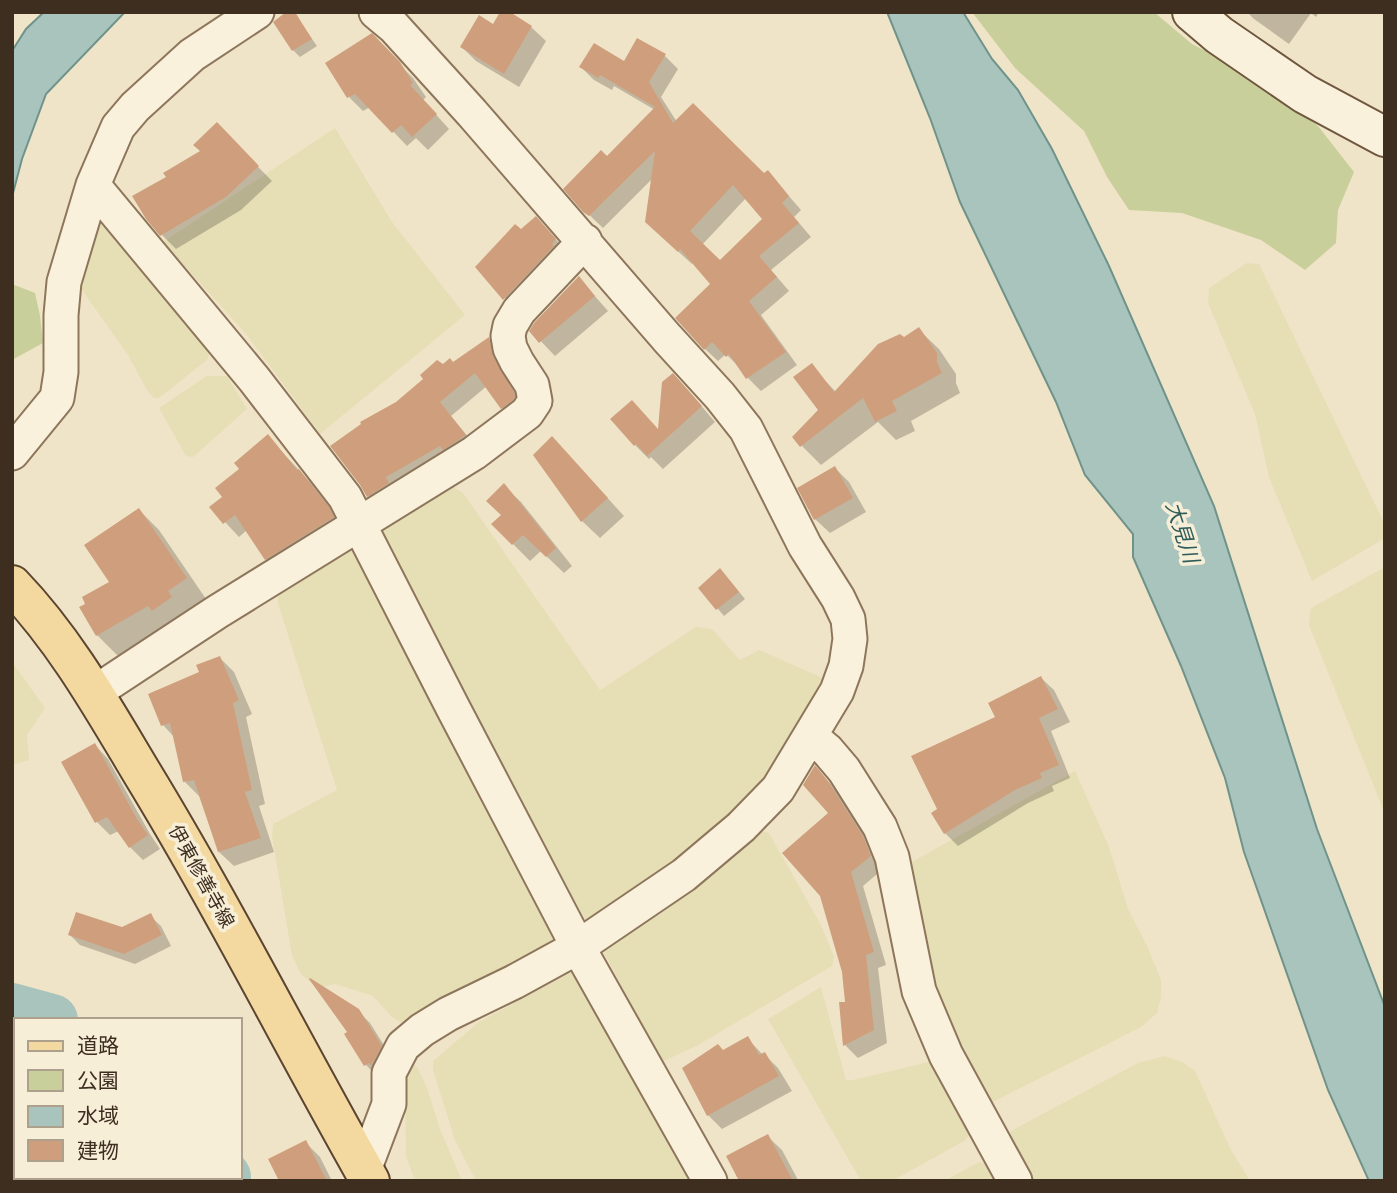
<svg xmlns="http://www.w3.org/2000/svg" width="1397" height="1193" viewBox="0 0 1397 1193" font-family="'Noto Serif','Noto Sans JP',serif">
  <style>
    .farmland { fill: #e6deb5 }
    .green { fill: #c9cf9b }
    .water { fill: #a9c4bc; stroke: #6f938a; stroke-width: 2 }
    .shadow { fill: #0003; fill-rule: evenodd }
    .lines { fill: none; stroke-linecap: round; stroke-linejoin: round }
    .river { stroke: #a9c4bc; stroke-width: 52 }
    .building { fill: #cf9f7d; fill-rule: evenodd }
    .street-casing { stroke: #8d765c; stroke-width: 37 }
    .secondary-casing { stroke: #6f573f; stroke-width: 42 }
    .primary-casing { stroke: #5b4430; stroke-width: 42 }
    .street { stroke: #faf1dc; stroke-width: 33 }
    .secondary { stroke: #faf1dc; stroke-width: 38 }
    .primary { stroke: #f3d9a0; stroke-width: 38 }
    .labels { text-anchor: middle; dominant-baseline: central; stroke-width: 7; stroke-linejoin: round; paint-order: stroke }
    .street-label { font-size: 19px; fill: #3d2e20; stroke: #f7eed8 }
    .water-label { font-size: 21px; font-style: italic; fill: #2f5d5a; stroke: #f7eed8 }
  </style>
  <rect width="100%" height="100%" fill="#f0e4c8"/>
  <path class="farmland" d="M335,128L392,222L465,315L320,434L247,335L163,242Z
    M103,216L139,255L209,351L208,359L159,398H154L147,390L128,355L82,290V273L96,219Z
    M1247,263L1259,264L1385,525V538L1312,581L1269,477L1255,414L1208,303L1209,288Z
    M207,376H227L247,409L193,457L186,456L159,408Z
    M448,484L463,493L600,690L696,627L712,629L740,660L759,650L825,679L767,782L696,847L592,920L585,919L530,821L376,526Z
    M350,542L558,940L549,949L420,1011L405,1025L392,1017L373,996L335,984L317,988L301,974L292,956L272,836L273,824L337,790L278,603L277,586Z
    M1385,567V814L1309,625L1311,608Z
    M12,662L45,708L27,735L29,760L12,765Z
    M1075,771L1109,847L1128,909L1147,946L1161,980V998L1157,1013L1141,1027L989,1104L941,1016L930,974L912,862Z
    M761,831L769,833L821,925L834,957L832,966L698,1045L662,1062L604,953L605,944L661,914Z
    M572,972L695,1181H476L455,1140L433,1070V1061L479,1022Z
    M821,987L846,1080H853L933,1061L971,1133L964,1141L892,1181H861L768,1019Z
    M12,1039H16V1177H186L185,1181H12Z
    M1165,1056L1182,1062L1195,1071L1230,1148L1250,1181H1029L1007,1139L1011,1131L1138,1063Z
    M408,1063H413L419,1070L427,1088L440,1129L462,1181H415L406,1156L405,1081Z
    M979,1162L987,1164L996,1181H944Z"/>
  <path class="green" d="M972,12H1154L1192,44L1268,83L1318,126L1354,172L1338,210L1336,243L1305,270L1261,240L1182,213L1129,210L1107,177L1084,131L1015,68Z
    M12,284L35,293L40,316L43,343L12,360Z"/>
  <path class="water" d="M44,12H125L46,94L22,159L12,197V51L26,29Z
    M887,12H963L992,59L1018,90L1052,149L1109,266L1214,506L1317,829L1385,1007V1181H1369L1328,1090L1244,852L1225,778L1181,666L1133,557V534L1085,475L1056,402L960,202L930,118Z"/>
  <path class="shadow" d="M293,12L317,46L300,57L293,50L275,23Z
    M1247,12H1319L1316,17L1311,13L1289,44L1254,19Z
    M531,27L546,41L519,87L476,61L462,47Z
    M371,36L413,78L426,97L423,100L449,129L428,150L416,138L407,146L370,107L363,111L349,97L327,63Z
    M665,56L678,69L661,97L677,122L764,176L768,172L801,210L794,217L811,237L771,270L789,291L761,315L797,365L761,391L748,378L740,368L726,354L718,361L705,349L713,284L693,262L692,264L660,235L653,178L603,228L584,210L607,159L655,110L614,86L612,90L594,80L581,67L624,63ZM746,198L765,219L720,263L702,245Z
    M217,125L272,181L241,210L176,249L162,235Z
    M521,232H550L569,255L519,313L477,267Z
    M579,278L608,311L555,356L531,331Z
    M919,330L939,349L956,374V383L960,393L911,421L915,431L896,440L878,422L821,465L794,438L820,410L811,366L836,392L904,340Z
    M489,339L501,351L526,407L515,420L502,407L487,386L451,416L477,448L381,508L368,496L397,403L443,366L453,364Z
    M687,389L715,422L663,469L651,457L649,459L635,445L632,402L659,431Z
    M268,437L313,485L342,523L280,573L266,559L247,530L239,537L211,507L224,497L241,470Z
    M569,456L624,516L600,538L582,521Z
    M835,468L849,482L866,512L830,533L815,519Z
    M504,486L521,502L572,566L564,573L541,551L530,561L493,524L503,515Z
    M139,510L159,530L206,599L187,612L191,618L169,626L118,656L97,635Z
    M727,577L745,599L724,616L700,588Z
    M220,658L234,672L252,714L246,717L265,804L259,806L274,852L234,866L219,852L199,796L185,782L175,738L163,725L201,673Z
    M1041,678L1054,690L1070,722L1051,731L1070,778L1052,786L1054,791L1028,803L958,846L945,833L939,810L997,717Z
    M95,745L108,759L150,834L160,849L143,860L130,847L119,831L110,835L97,822L64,763Z
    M828,781L841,797L876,851L883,869L863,886L886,965L878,968L887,1043L858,1058L845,1045L841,1004L847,1003Z
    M150,916L161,926L171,946L135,964L80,945L70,935L122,929Z
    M358,1011L370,1023L392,1058L377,1076L366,1065L350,1033Z
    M747,1038L763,1055L764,1054L778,1068L792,1091L722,1129L708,1115L723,1052Z
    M767,1136L782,1150L798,1180L741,1181Z
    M305,1142L320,1157L332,1181H281Z"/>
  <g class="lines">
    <path class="river" d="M12,1009L52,1020
      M225,1181V1177"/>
  </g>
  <path class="building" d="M286,12H295L312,39L292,51L273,22Z
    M500,12H510L532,26L504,74L460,47L479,15L493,24Z
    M372,33L400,62L413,83L410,85L437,114L412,137L401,125L392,133L355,94L347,98L325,63Z
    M637,38L666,54L649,82L673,123L693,103L764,173L768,170L789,196L782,203L799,223L759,256L777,277L749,301L786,352L746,379L729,354L726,357L712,342L704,350L675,318L710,284L680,249L678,252L645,222L655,151L589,216L583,212L563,189L601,150L607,156L655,107L600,75L598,78L579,67L594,43L624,61ZM733,185L762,219L720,260L690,231Z
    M217,122L259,166L226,197L160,236L146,219L132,196L166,177L163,173L200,151L193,145Z
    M536,216L556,239L552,244L554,246L503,300L475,267L515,224L521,229Z
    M579,276L595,296L539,343L529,331L534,323Z
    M919,327L937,353V362L942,373L892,401L897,411L875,422L863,398L800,447L792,437L818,410L793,377L812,363L834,392L878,344L900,334L904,337Z
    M489,337L493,356L514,392L515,397L513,400L501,409L475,373L440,402L466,435L443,450L440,446L386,477L389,483L367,497L360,485L330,446L361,424L360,422L396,402L423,379L420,375L437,360L443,364L450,358L453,362Z
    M673,373L702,406L647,456L636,444L634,446L610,419L632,400L658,429L662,382Z
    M268,434L297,470L299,469L329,507L334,517L265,560L235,515L223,524L209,507L222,497L215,488L239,469L234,463Z
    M552,436L608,498L581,522L533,455Z
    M835,466L853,498L814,520L797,488Z
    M504,483L556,548L546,557L523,535L512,545L491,524L501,515L486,501Z
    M139,508L187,578L168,591L172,597L152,611L148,606L96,636L79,607L85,604L82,597L109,582L84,545Z
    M720,568L739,592L716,610L698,588Z
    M220,656L239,700L233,703L252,790L245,792L261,838L218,852L194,780L183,782L170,723L161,726L148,694L199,672L196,665Z
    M1041,676L1058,709L1039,718L1059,765L1040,773L1042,778L1015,790L944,834L931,813L937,809L911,756L995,717L988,703Z
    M95,743L137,819L148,835L129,848L107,817L95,823L61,762Z
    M815,765L828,781L863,836L871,856L851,872L874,952L866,955L874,1030L843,1046L839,1002H845L842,972L820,896L782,853L828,813L803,785Z
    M76,912L122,927L151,913L162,935L124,954L68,935Z
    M310,978L359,1009L382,1046L371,1066L369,1063L364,1066L344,1034L347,1032L309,979Z
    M748,1036L759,1055L765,1052L779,1076L707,1116L682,1068L718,1044L723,1050Z
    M768,1134L793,1181H739L726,1156Z
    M306,1140L327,1181H279L268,1159Z"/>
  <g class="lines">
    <g class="street-casing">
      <path id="street" d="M93,185L254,379L345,497L452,706L578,947L710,1181
        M12,453L57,398L61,372V315L64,282L93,185L118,127L135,107L192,55L257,12
        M94,693L217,612L474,453L527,413L535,401L532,385L517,362L510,348L508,336L510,326L519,311L585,241
        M810,736L827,750L844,770L880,827L892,857L919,991L946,1055L1015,1181
        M364,1170L389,1104V1073L403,1046L422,1030L448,1014L514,982L578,947L684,875L741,827L778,789L837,691L846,666L850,639L848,619L838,598L805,546L746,429L720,396L667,338L472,113L394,27L376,12"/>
    </g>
    <g class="secondary-casing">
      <path id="secondary" d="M1192,12L1219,35L1305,94L1385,137"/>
    </g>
    <g class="primary-casing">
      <path id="primary" d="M12,585C65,640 103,708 142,773C223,906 293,1045 370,1181"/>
    </g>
    <use href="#street" class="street"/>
    <use href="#secondary" class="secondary"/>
    <use href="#primary" class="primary"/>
  </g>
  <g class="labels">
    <g class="street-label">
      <text transform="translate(202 876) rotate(61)">伊東修善寺線</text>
    </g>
    <g class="water-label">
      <text transform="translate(1183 532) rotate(72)">大見川</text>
    </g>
  </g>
  <rect width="1397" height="1193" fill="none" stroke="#3d2e20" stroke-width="28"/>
  <rect x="14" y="1018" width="228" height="161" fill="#f7eed8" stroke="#ada18e" stroke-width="2"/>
  <rect x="28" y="1041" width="35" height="10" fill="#f3d9a0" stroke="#ada18e" stroke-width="2"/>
  <text x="77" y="1053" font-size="21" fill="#3d2e20">道路</text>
  <rect x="28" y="1070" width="35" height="21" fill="#c9cf9b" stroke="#ada18e" stroke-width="2"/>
  <text x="77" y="1088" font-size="21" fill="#3d2e20">公園</text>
  <rect x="28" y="1106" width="35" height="21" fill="#a9c4bc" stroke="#ada18e" stroke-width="2"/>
  <text x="77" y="1123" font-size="21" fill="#3d2e20">水域</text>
  <rect x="28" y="1140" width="35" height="21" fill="#cf9f7d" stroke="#ada18e" stroke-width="2"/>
  <text x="77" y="1158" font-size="21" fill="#3d2e20">建物</text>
</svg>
